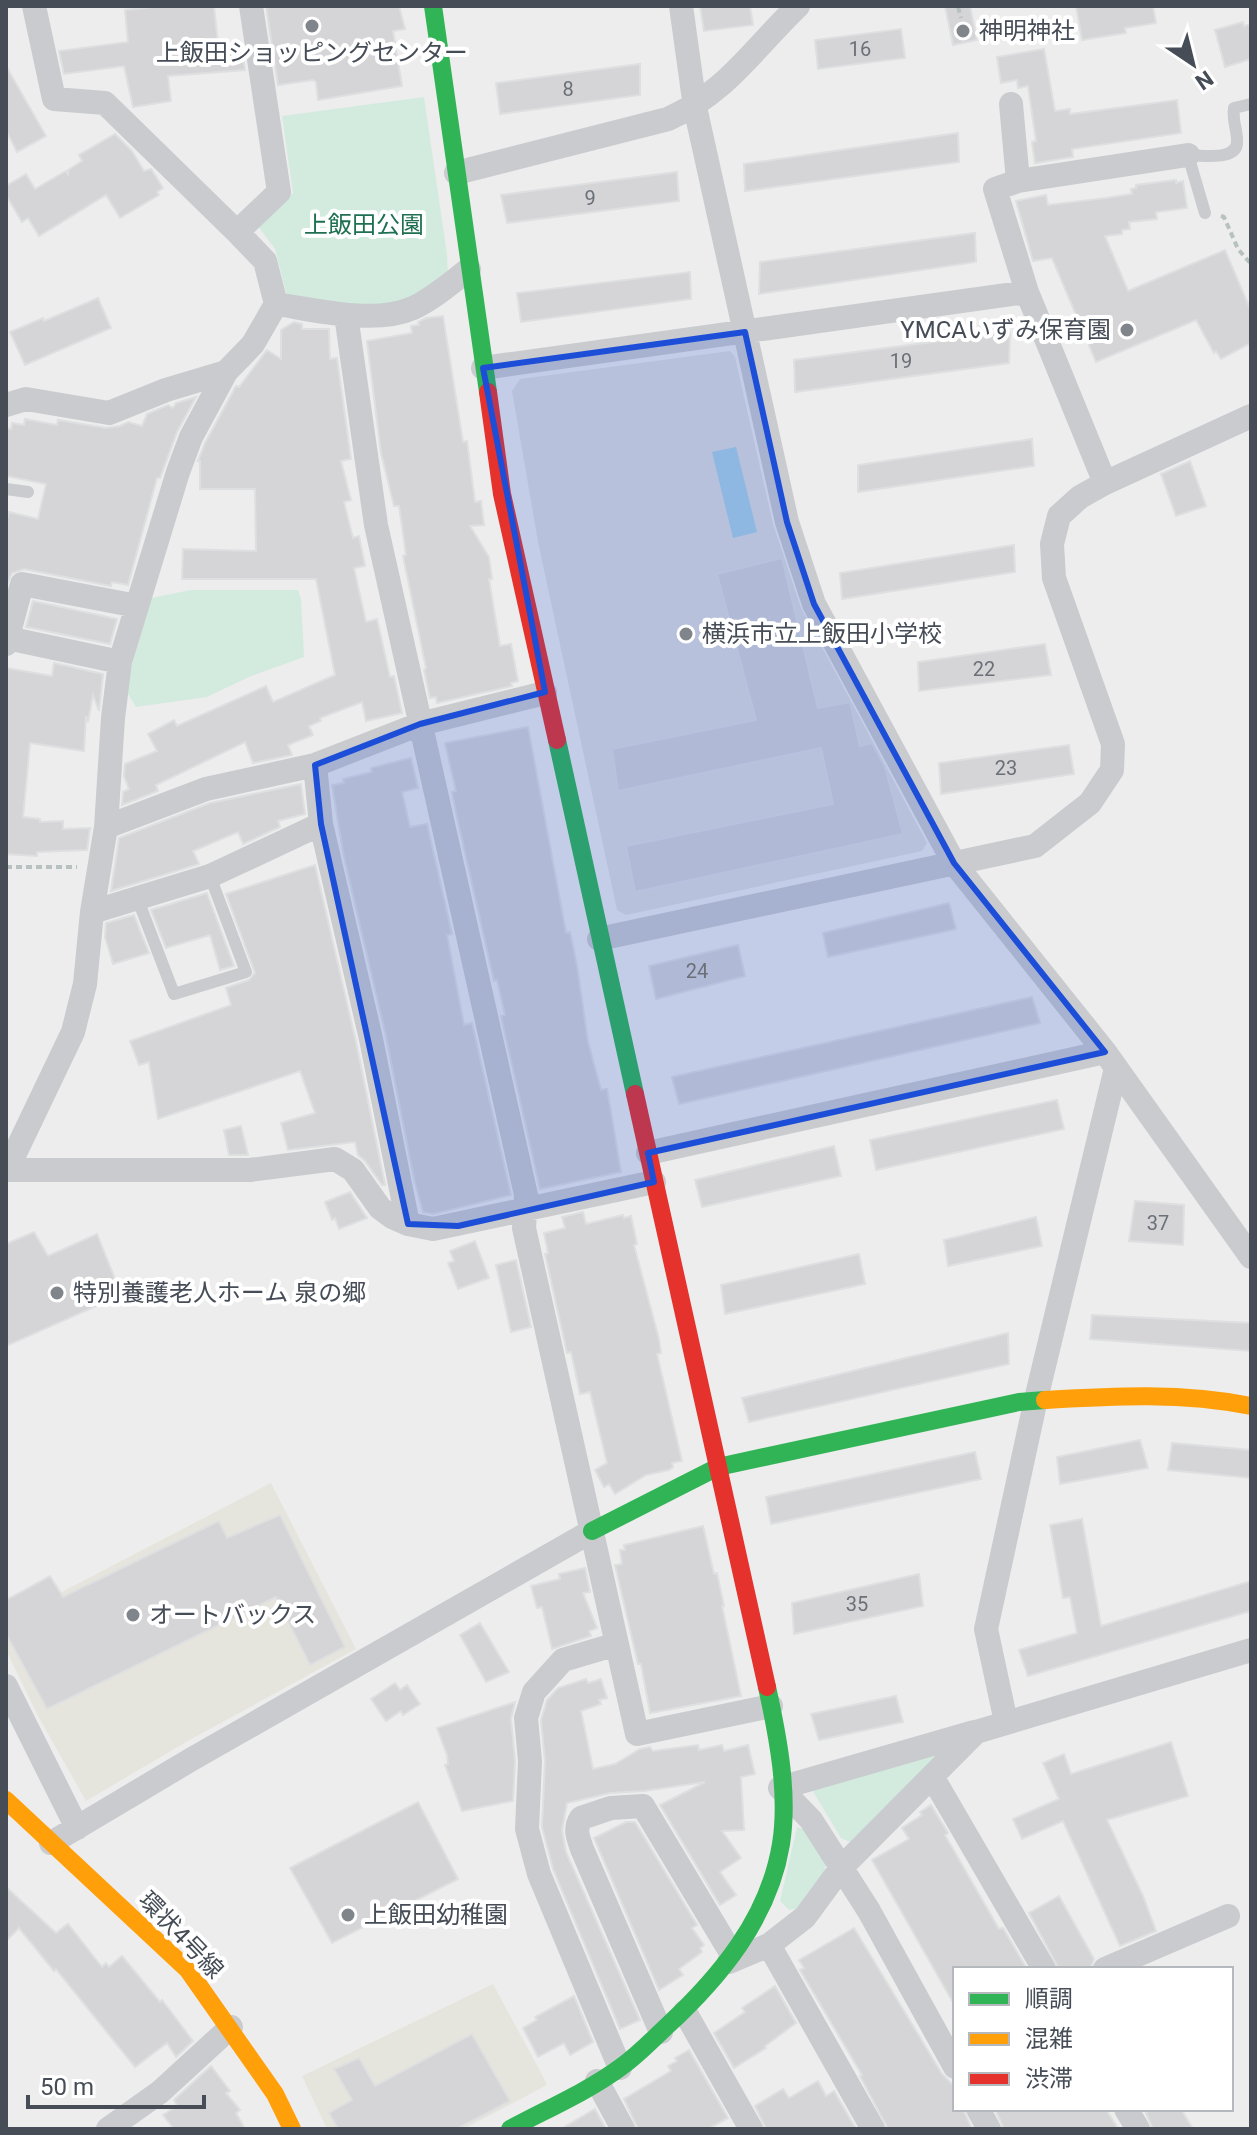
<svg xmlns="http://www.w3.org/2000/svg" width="1257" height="2135" viewBox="0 0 1257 2135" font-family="Roboto,'Noto Sans JP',sans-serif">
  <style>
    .commercial { fill: #e6e5dd }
    .education { fill: #dfdede }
    .green { fill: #d3ebdf }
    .water { fill: #aad1e5 }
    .building { fill: #d5d5d7; stroke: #dedfe0; stroke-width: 2 }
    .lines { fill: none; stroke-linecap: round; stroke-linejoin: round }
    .path { stroke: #b7c1bf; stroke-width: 4; stroke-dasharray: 6 4; stroke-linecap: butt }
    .lane { stroke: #c9cbce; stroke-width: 12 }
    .street { stroke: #c9cbce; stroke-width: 24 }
    .fast { stroke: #30b455; stroke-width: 18 }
    .slow { stroke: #ff9f0a; stroke-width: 18 }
    .jam { stroke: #e5322d; stroke-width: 18 }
    .marked { fill: #1d4ed8; fill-opacity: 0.2; stroke: #1d4ed8; stroke-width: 6; stroke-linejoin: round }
    .poi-dot { fill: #80858c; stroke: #fff; stroke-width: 3 }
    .labels { text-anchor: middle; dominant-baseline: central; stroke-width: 8; stroke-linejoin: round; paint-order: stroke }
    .number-label { font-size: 20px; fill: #6b7078 }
    .poi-label { font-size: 24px; fill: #464d57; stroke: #fff; text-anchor: start }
    .park-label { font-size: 24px; fill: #1f7052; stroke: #fff }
    .street-label { font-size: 24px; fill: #464d57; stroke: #fff }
  </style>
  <rect width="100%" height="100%" fill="#ededed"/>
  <path class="commercial" d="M271,1483L356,1649L186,1742L86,1801L38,1716L6,1650V1621Z
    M493,1984L547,2084L545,2086L464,2129H327L302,2076Z"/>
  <path class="education" d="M730,351L735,357L773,524L801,608L927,843L922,851L626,915L617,910L538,542L512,391L520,379Z"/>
  <path class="green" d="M424,97L447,254L448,277C436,284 422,294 409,299C370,311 327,301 287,296L275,249L258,226L293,193L282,116Z
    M191,590H298L301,599L304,657L251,676L207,697L136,707L125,689L151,598Z
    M948,1750L850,1842L841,1838L812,1790Z
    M797,1827L804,1829L826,1864L821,1885L801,1908L789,1910L780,1901Z"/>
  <path class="water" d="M736,447L757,532L733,538L712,452Z"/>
  <path class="building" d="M163,6H214L219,53L242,50L245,70L168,76L171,101L133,107L124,66L64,74L59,51L128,42L125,10Z
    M266,6H399L405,29L393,31L402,86L318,100L316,82L313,80L278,85Z
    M700,6H750L753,25L704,31Z
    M945,6H970L977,40L953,45Z
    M1076,6H1153L1156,23L1125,28L1126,33L1082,40Z
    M1243,22L1244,26L1251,24V59L1225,67L1215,30Z
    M901,29L905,58L818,69L815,40Z
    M1044,49L1055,111L1070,109V114L1177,100L1181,133L1072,149L1073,157L1035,163L1032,142L1036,141L1028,86L1018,88L1017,80L1001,83L997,57Z
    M640,64V95L500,114L496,83Z
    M6,66L46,136L17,152L6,130Z
    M958,133L959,162L745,191L744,164Z
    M115,134L132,151L144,171L151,169L163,188L157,192L159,195L120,218L106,195L39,236L28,218L22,222L6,195V186L26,174L35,189L66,171L68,174V170L82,161L79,155Z
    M677,172L679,201L507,223L501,195Z
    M1176,180V183L1183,181L1187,208L1156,212L1157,219L1129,222L1130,229L1122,230V234L1105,236L1128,291L1225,250L1251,311V343L1221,359L1216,351L1214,353L1196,320L1096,362L1052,258L1033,261L1016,201L1046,195L1048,205L1106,198L1132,194L1131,189L1136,188V185Z
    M975,233L976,262L759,294L760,262Z
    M690,272L691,299L521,322L517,293Z
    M98,298L111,328L25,365L10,332L43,318L44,321Z
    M443,316L463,442L467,441L475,502L481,501L484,525L470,526L489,557L492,579H489L500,646L511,644L518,681L511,683L512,686L437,703L436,697L430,698L424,670L426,668L403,556L406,555L399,506H394L381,453L367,341L412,333L411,326L419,325L418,322L426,318Z
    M294,322L302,324V329H329L330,359L337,358L351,459L341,461L351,500L344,502L353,538L359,536L365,566L354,568L366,622L377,619L390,677L394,676L402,713L366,721L362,702L320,718L321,721L309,726L313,735L288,745L292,755L253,763L245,742L156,785L158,791L122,805L123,792L129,789L124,776L125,764L157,751L148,734L174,720L177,726L266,686L273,702L335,675L316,579H182L183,549L256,551L255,489H200V461H198L205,443L236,386L239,387L267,350L281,359V330Z
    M1010,332L1009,363L795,392L794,360Z
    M196,397L177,432L160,478H157L128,585L112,582L111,586L24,569L12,573L6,586V523L9,512L38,519L46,484L6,476V428L11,429L12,423L24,425L25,419L57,425L58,420L106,428L120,426L128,422L142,426L147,414L168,405L173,408L176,403Z
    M1032,439L1034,466L858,492V465Z
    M1190,461L1206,506L1176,516L1161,474Z
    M1014,545L1015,572L842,599L840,573Z
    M782,558L818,708L850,702L860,746L872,743L885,767L903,834L635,892L626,846L833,804L821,748L618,791L612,749L756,720L717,574Z
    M33,601L117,619L110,644L26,627Z
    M1045,644L1051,675L919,691L918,662Z
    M54,663L103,674L99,711L93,695L88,722L86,716L84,751L30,743L23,817L40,819V822L63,821V829L90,828L87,850L37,852V856L6,854V668L52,676Z
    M528,727L566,933L570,932L577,966L588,1042L601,1090L607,1089L621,1172L540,1189L501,1016L505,1015L497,980L494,981L457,817L452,792L456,791L445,743Z
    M1069,745L1074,774L941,794L939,763Z
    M411,758L418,788L402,792L410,827L427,824L452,934L447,935L464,1025L472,1023L511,1195L433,1214L423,1212L414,1179L386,1036L344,857L332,785L344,783L343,779L372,772L371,768Z
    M301,784L305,814L278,821L280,827L243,844L238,832L193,851L199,864L111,891L119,838L210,803Z
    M315,865L356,1042L385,1185H382L365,1161L358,1155L355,1142L288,1150L281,1123L315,1113L300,1071L158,1119L149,1062L139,1065L130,1041L231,1005L226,988L249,980L255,973L226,894Z
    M207,893L234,966L220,970L210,935L166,948L151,910Z
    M949,903L956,929L828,957L823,933Z
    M134,915L149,953L113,964L105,937L106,923Z
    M738,945L745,976L656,999L649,966Z
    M1032,997L1040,1023L679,1104L672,1077Z
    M1057,1100L1064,1129L876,1170L870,1140Z
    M241,1126L248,1155H229L224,1130Z
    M834,1146L841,1176L702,1207L695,1180Z
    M350,1192L367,1218L339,1229L335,1218L332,1220L325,1202Z
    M1135,1201L1184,1205L1183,1245L1129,1241Z
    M583,1212L586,1224L623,1215L624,1218L631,1216L637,1244L634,1245L659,1339L661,1353L657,1354L682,1461L672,1463L673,1467L669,1470L646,1475L615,1494L609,1484L604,1487L595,1470L607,1463L590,1392L580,1394L571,1352L567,1353L545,1254L548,1253L544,1233L565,1228L562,1217Z
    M1036,1217L1042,1246L948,1266L944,1240Z
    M34,1232L48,1256L97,1234L119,1289L95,1297L101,1304L6,1346V1244Z
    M475,1241L489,1278L458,1289L448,1263L454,1261L450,1251Z
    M859,1254L865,1284L725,1314L721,1285Z
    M516,1260L531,1327L511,1332L496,1265Z
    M1092,1315L1251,1323V1351L1090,1339Z
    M1008,1333L1009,1364L749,1422L742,1398Z
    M1140,1440L1148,1468L1060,1484L1057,1457Z
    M1172,1443L1251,1450V1478L1168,1470Z
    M975,1452L981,1479L771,1524L766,1497Z
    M280,1515L345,1647L310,1665L276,1597L47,1709L6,1634V1600L50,1576L63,1597L219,1521L227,1538Z
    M1082,1519L1101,1626L1251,1581V1611L1028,1676L1019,1650L1077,1633L1070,1597L1063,1598L1050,1525Z
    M703,1526L714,1574L717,1573L724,1606H722L741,1696L650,1713L641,1664H638L615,1565L622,1564L620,1550H625L624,1545Z
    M585,1568L590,1592L583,1593L597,1628L589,1631L591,1636L552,1649L542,1607L537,1608L531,1586L560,1579L559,1574Z
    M919,1574L923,1606L794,1634L792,1603Z
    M480,1623L509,1672L486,1682L460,1635Z
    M586,1679L588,1683L601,1679L607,1698L599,1700L601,1704L581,1711L593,1769L615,1764L640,1749L650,1747L653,1751L698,1745L699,1750L722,1745L724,1751L748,1745L755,1774L741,1777L744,1830L722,1831L741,1858L720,1872L736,1895L720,1905L660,1805L705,1782L644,1791L610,1793L567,1803L562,1830L566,1852L640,2020L620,2029L553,1869L542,1827L545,1761L541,1720L547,1700L558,1688Z
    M395,1683L400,1690L407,1685L420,1704L403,1715L401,1711L386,1721L371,1699Z
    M896,1696L903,1722L819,1740L811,1714Z
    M515,1702L511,1719L515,1761L513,1801L462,1811L445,1765L448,1764L447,1755L437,1728Z
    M1171,1742L1188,1796L1107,1820L1143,1896L1156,1931L1120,1946L1063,1821L1022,1839L1013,1819L1059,1799L1043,1763L1064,1754L1071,1774Z
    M418,1802L458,1879L332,1943L290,1868Z
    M931,1805L948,1833L945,1835L999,1929L1003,1928L1027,1969H955V2006L872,1860L909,1839L902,1828L922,1815L920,1812Z
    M626,1822H635L697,1925L692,1928L704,1945L700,1948L702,1952L679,1969L683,1975L659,1990L594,1838Z
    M6,1887L56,1933L68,1924L102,1967L106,1963L109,1967L122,1956L160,2002L162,2000L193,2041L176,2057L167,2043L135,2067L56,1969L54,1971L19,1928L6,1941Z
    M1059,1896L1094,1959L1090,1969H1059L1029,1913Z
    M854,1928L942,2074L955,2087V2109H963L972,2129H888L860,2076L862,2075L800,1970L804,1968L799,1960Z
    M775,1986L796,2023L765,2046L766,2048L734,2068L714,2033L745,2012L742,2008Z
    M574,1996L593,2042L570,2055L564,2043L538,2057L523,2028L537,2020L535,2017Z
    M472,2034L510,2101L457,2129H338L329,2113L352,2100L334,2069L359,2058L375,2086Z
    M689,2050L728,2118L708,2129H638L624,2099L671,2071L668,2066L677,2061L675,2058Z
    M211,2066L230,2091L226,2093L240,2110L236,2113L245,2129H174L163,2115L177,2106L174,2100Z
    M818,2081L826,2096L834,2091L856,2129H766L755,2106L783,2089L789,2098Z
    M595,2109L606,2129H561Z
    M995,2109H1106L1118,2129H1004Z
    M1152,2109H1181L1193,2129H1153L1146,2113Z"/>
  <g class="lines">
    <path class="path" d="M958,7L961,18
      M1221,216L1224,217L1238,249L1251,264
      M6,867H77"/>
    <path class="lane" d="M1205,213L1188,155C1202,155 1239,162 1237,140C1237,128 1232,121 1234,108L1251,104
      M6,489L28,492
      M138,900L174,994L246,972L210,876"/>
    <path class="street" d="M34,6L54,99L105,103L237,232
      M681,6L695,107L787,522L814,604L954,863L1105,1052L1251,1257
      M1011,104L1018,181
      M456,173L668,119C727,92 753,49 798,6
      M1027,292L995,189L1018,181L1188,155
      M276,304C316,310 375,325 413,308C433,299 452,282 469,269
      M346,315L376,525L526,1195L524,1228L637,1734L771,1706
      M483,368L1027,292L1105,483
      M6,405L26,399L109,413L166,390L226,372
      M7,638L120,662
      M6,644L22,584L137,606
      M106,827L206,789L315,765
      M92,912L210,876L321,824
      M599,939L1035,846L1090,803L1112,770L1113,744L1054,578L1052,544L1059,516L1080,497L1105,483L1251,416
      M648,1153L1105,1052
      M6,1170H250L335,1159L353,1170L380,1208L392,1217L408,1224L433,1229L654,1182
      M7,1170L73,1032L85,984L92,912L106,827L113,718L120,662L178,472L191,437L226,372L253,344L276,304L265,261L237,232L279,192L251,6
      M408,1224L371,1039L321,824L315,765L420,724L545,693
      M617,1644L563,1660L534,1692L526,1718L530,1761L527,1829L539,1874L620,2068
      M6,1686L77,1828
      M1006,1722L986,1629L1036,1399L1116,1068
      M933,1778L1044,1969
      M780,1788L811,1820L869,1911L955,2067
      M780,1788L974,1732
      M51,1843L192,1759L592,1531
      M769,1945L873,2129
      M729,1962L769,1945L805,1917L841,1868L976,1732L1251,1650
      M1105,1969L1228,1916
      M685,2012L751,2129
      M661,2032L582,1849C578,1837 574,1829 581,1818L611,1808L643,1806L733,1956
      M597,2081L623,2129
      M978,2109L989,2129
      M1126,2109L1138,2129
      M108,2129L160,2092L231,2027"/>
    <path class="fast" d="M433,6L488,392
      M557,740L635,1094
      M592,1531L718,1467L1019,1402L1045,1400
      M510,2129C547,2109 587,2092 621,2067C638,2055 652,2040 667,2026C720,1977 769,1918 781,1844C789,1794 778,1737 767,1687"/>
    <path class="slow" d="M1045,1400C1114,1396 1182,1392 1251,1406
      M6,1800L188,1970L275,2094L292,2129"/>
    <path class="jam" d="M488,392L502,494L557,740
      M635,1094L767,1687"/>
  </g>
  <path class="marked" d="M745,332L787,522L814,604L954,863L1105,1052L648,1153L654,1182L458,1226L408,1224L321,824L315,765L420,724L545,692L483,368Z"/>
  <g class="poi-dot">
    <circle cx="312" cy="26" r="8"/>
    <circle cx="963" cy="31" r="8"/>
    <circle cx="1127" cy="330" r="8"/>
    <circle cx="686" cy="634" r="8"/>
    <circle cx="57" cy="1293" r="8"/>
    <circle cx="133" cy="1615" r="8"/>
    <circle cx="348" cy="1915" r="8"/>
  </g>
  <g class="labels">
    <g class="number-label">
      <text x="860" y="49">16</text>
      <text x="568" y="89">8</text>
      <text x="590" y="198">9</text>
      <text x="901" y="361">19</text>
      <text x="984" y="669">22</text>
      <text x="1006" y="768">23</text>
      <text x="697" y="971">24</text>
      <text x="1158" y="1223">37</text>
      <text x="857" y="1604">35</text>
    </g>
    <g class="poi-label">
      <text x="979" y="31">神明神社</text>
      <text x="312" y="53" text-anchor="middle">上飯田ショッピングセンター</text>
      <text x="1111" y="330" text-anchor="end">YMCAいずみ保育園</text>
      <text x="702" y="634">横浜市立上飯田小学校</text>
      <text x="73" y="1293">特別養護老人ホーム 泉の郷</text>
      <text x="149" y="1615">オートバックス</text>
      <text x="364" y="1915">上飯田幼稚園</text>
    </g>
    <g class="park-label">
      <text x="364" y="225">上飯田公園</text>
    </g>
    <g class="street-label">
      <text transform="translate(181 1935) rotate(46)">環状4号線</text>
    </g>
  </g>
  <rect width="1257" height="2135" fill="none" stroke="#464d57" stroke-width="16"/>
  <rect x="953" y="1967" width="280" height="144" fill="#ffffff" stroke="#b5b8bc" stroke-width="2"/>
  <rect x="969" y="1993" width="40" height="12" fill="#30b455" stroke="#b5b8bc" stroke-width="2"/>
  <text x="1025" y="2007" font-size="24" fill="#464d57">順調</text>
  <rect x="969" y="2033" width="40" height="12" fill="#ff9f0a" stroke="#b5b8bc" stroke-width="2"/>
  <text x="1025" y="2047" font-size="24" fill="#464d57">混雑</text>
  <rect x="969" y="2073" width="40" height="12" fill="#e5322d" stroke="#b5b8bc" stroke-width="2"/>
  <text x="1025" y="2087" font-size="24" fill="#464d57">渋滞</text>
  <g transform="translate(1193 64) rotate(145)" stroke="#ffffff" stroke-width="6" paint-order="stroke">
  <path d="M0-6L14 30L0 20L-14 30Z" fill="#464d57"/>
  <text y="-12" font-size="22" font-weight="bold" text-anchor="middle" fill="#464d57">N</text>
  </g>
  <path d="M28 2095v12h176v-12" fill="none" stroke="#464d57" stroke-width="4"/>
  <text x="40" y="2095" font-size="24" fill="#464d57" stroke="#ffffff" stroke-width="6" paint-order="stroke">50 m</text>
</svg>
